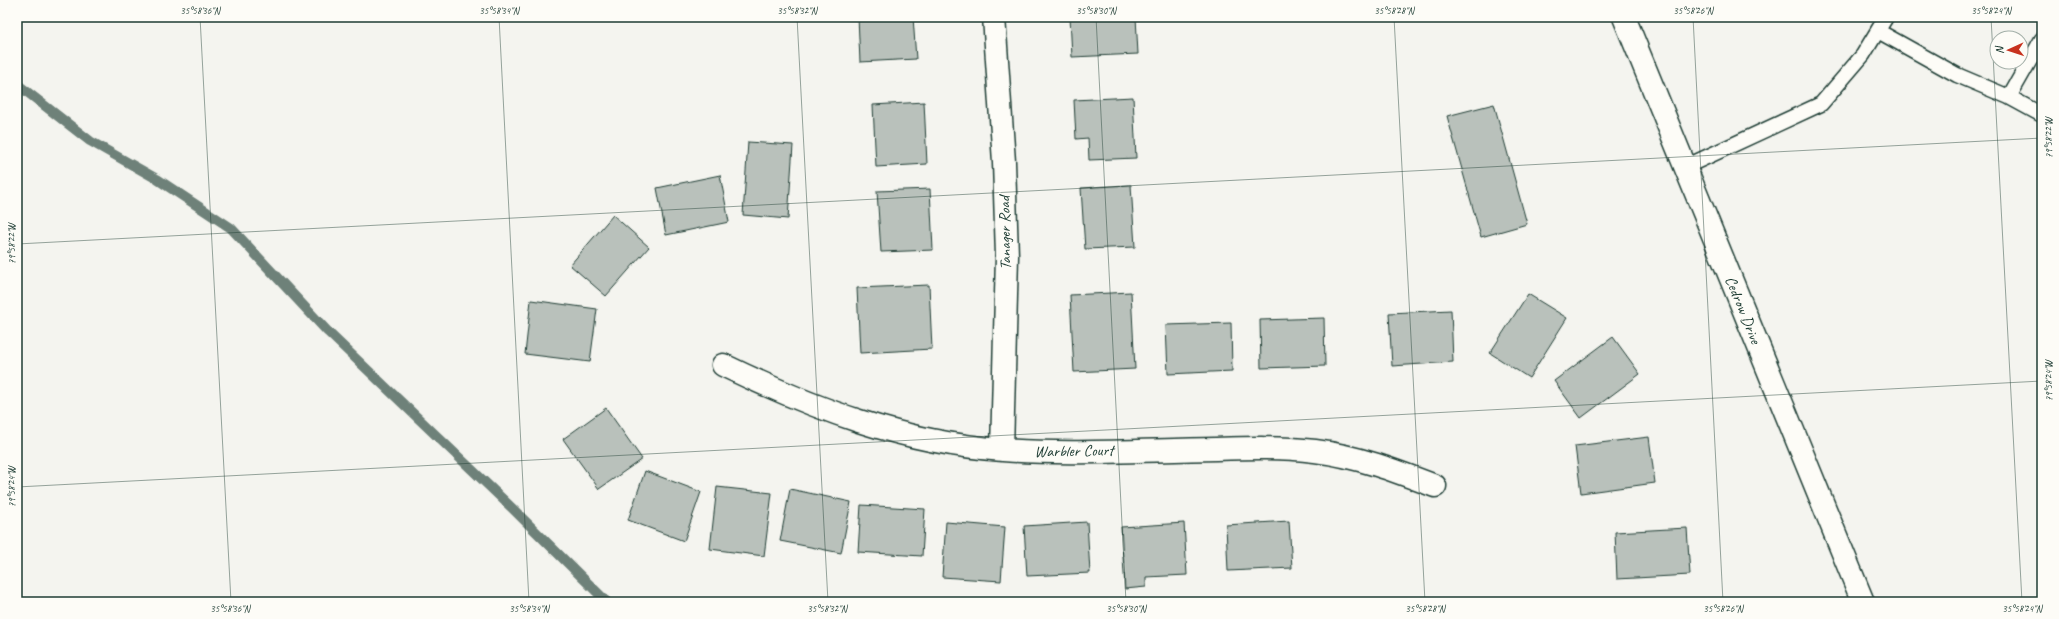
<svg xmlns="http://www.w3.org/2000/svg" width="2059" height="619" viewBox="0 0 2059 619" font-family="Caveat,sans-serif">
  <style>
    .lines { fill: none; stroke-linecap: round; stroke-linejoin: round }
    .stream { stroke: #6e8179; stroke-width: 10 }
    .building { fill: #b9c1bb; stroke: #1f3d34 }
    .service-casing { stroke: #1f3d34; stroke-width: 17 }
    .minor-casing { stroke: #1f3d34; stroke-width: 25 }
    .tertiary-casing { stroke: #1f3d34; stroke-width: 25 }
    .service { stroke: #fdfcf7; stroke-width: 14 }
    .minor { stroke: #fdfcf7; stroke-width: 22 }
    .tertiary { stroke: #fdfcf7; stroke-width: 22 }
    .ticks { fill: none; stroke: #1f3d34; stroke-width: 1; stroke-opacity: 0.45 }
    .labels { text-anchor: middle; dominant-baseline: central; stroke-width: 3; stroke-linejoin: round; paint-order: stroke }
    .street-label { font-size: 16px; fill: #1f3d34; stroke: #fdfcf7 }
    .neatline { fill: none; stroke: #1f3d34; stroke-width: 1.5 }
    .ticks-label { font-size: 10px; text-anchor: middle; fill: #1f3d34 }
  </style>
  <rect width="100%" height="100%" fill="#f4f4ef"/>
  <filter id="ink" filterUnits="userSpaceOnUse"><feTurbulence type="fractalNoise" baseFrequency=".025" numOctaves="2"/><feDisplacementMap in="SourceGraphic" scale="8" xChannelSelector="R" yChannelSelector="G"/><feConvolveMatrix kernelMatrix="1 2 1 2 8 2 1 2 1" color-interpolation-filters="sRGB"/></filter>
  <g filter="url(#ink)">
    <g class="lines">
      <path class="stream" d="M17,84L90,141L157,179L231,228L328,332L512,508L607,602"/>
    </g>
    <path class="building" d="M858,17H913L916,59L860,62Z
      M1070,17H1136L1138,54L1072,57Z
      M1133,97L1136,158L1089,160L1088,138L1076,139L1074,100Z
      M924,102L927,164L876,167L873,105Z
      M1494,104L1527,224L1481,237L1447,116Z
      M748,142L793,145L788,219L743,215Z
      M720,175L729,222L666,235L657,188Z
      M1131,185L1135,247L1085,249L1081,188Z
      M930,189L933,250L881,252L877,191Z
      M613,215L649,247L606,296L570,265Z
      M929,285L932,349L860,353L857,288Z
      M1131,292L1135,369L1074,372L1070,295Z
      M1528,294L1567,318L1529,378L1490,353Z
      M531,300L597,309L590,362L525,354Z
      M1451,310L1453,362L1392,366L1389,313Z
      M1324,318L1325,366L1261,368L1260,320Z
      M1231,323L1232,371L1168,374L1166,325Z
      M1613,337L1640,374L1581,418L1554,381Z
      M606,408L642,459L599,489L563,439Z
      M1649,437L1655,483L1581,493L1575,446Z
      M645,471L701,492L684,541L628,520Z
      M717,487L772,493L764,556L710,549Z
      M790,489L851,502L841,553L780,541Z
      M861,505L925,509L922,556L858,552Z
      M1289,521L1292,568L1228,571L1226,525Z
      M946,522L1005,527L1001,581L942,577Z
      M1087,522L1090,573L1027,576L1024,526Z
      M1184,523L1187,575L1146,577V587L1125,589L1121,527Z
      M1687,528L1690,575L1617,579L1615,532Z"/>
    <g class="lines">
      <g class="service-casing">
        <path id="service" d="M1878,31L1957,75L2009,97L2042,115
          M2009,97L2042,39
          M1685,167L1821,104L1863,55L1886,17"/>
      </g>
      <g class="minor-casing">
        <path id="minor" d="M994,17L1004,162L1007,256L1002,450
          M723,365C812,408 903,443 1003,450C1072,455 1146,450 1216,449C1249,448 1282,447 1315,451C1357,456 1396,471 1435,486"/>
      </g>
      <g class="tertiary-casing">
        <path id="tertiary" d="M1624,17L1863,602"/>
      </g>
      <use href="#service" class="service"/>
      <use href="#minor" class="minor"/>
      <use href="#tertiary" class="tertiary"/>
    </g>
  </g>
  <path class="ticks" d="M200,17L231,602M499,17L529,602M797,17L828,602M1096,17L1126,602M1394,17L1425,602M1693,17L1723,602M1991,17L2022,602M17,244L2042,138M17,487L2042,381"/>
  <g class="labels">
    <g class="street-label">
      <text transform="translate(1005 233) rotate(-91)">Tanager Road</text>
      <text transform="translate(1743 310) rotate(68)">Cedrow Drive</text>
      <text transform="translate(1074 451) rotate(-1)">Warbler Court</text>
    </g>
  </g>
  <rect width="2059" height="619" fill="none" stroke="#fdfcf7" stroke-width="44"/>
  <g transform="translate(2009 50) rotate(267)"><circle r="19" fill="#fdfcf7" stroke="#a4b0a9"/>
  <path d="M0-3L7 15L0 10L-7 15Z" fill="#c8321e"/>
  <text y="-6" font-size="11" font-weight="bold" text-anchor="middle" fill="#1f3d34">N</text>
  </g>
  <rect x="22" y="22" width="2015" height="575" class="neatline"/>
  <g class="ticks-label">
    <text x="200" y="14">35°58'36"N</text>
    <text x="499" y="14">35°58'34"N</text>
    <text x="797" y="14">35°58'32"N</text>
    <text x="1096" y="14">35°58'30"N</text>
    <text x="1394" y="14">35°58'28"N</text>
    <text x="1693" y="14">35°58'26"N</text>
    <text x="1991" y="14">35°58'24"N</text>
    <text transform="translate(2048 138) rotate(-90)" y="4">79°58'22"W</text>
    <text transform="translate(11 244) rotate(-90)" y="4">79°58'22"W</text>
    <text transform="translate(2048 381) rotate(-90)" y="4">79°58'24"W</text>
    <text transform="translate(11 487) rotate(-90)" y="4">79°58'24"W</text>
    <text x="230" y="612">35°58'36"N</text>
    <text x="529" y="612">35°58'34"N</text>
    <text x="827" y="612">35°58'32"N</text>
    <text x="1126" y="612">35°58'30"N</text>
    <text x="1425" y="612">35°58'28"N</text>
    <text x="1723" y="612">35°58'26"N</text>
    <text x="2022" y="612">35°58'24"N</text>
  </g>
</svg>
